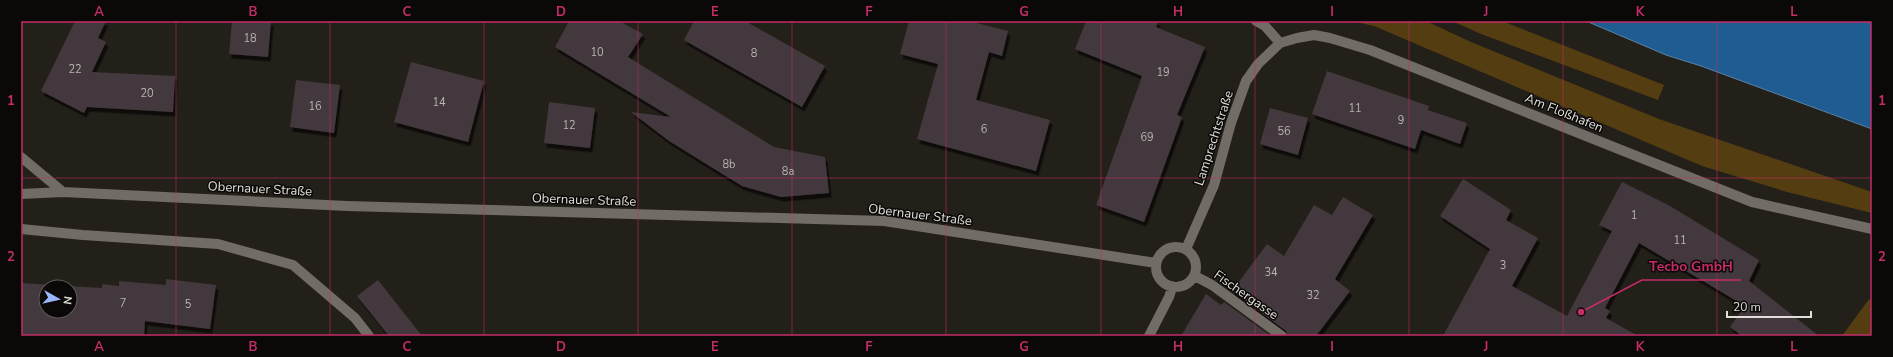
<svg xmlns="http://www.w3.org/2000/svg" width="1893" height="357" viewBox="0 0 1893 357" font-family="'Nunito Sans',sans-serif">
  <style>
    .green { fill: #553d12 }
    .water { fill: #1f5c91; stroke: #5983a7 }
    .building { fill: #42393c; fill-rule: evenodd; filter: url(#shadow) }
    .lines { fill: none; stroke-linecap: round; stroke-linejoin: round }
    .street { stroke: #716c65; stroke-width: 10 }
    .grid { fill: none; stroke: #c52c68; stroke-width: 1; stroke-opacity: 0.55 }
    .labels { text-anchor: middle; dominant-baseline: central; stroke-width: 3; stroke-linejoin: round; paint-order: stroke }
    .number-label { font-size: 11px; fill: #b8b5b2 }
    .street-label { font-size: 13px; fill: #e0ded9; stroke: #0b0907 }
    .leader { fill: none; stroke: #c52c68; stroke-width: 1.5 }
    .callout-dot { fill: #c52c68; stroke: #0b0907; stroke-width: 1.5 }
    .callout-label { font-size: 14px; text-anchor: middle; font-weight: bold; fill: #c52c68; stroke: #0b0907; stroke-width: 3; stroke-linejoin: round; paint-order: stroke }
    .neatline { fill: none; stroke: #c52c68; stroke-width: 1.5 }
    .grid-label { font-size: 13px; text-anchor: middle; font-weight: bold; fill: #c52c68 }
  </style>
  <defs>
    <filter id="shadow"><feDropShadow dx="2.5" dy="4.5" stdDeviation="0" flood-color="#0009"/></filter>
  </defs>
  <rect width="100%" height="100%" fill="#231f19"/>
  <path class="green" d="M1351,21H1426L1471,42L1659,119L1872,192V213L1787,192L1702,166L1374,26Z
    M1452,21H1502L1664,85L1658,100L1481,34Z
    M1869,299L1872,301V336H1842Z"/>
  <path class="water" d="M1586,21H1872V129L1701,66L1666,55Z"/>
  <path class="building" d="M75,21H106L98,38L106,42L92,72L175,76L173,112L87,107L84,113L41,91Z
    M232,21H271L268,57L229,54Z
    M569,21H619L643,34L628,57L774,147L825,157L829,193L781,197L742,186L669,141L631,112L671,117L555,47Z
    M694,21H745L825,66L802,107L684,40Z
    M909,21H969L1008,31L1002,56L989,52L976,100L1050,120L1036,171L917,139L938,64L900,54Z
    M1086,21H1158L1156,27L1205,47L1177,115L1182,117L1144,222L1096,205L1142,76L1075,49Z
    M411,62L484,81L468,142L394,122Z
    M1327,71L1429,106L1428,110L1467,123L1460,144L1421,130L1415,149L1312,114Z
    M296,80L340,85L334,133L290,127Z
    M549,102L595,108L590,148L544,143Z
    M1270,108L1308,118L1298,155L1260,144Z
    M1463,179L1511,210L1506,220L1538,238L1512,286L1567,316L1612,231L1599,225L1622,182L1670,206L1759,260L1749,281L1819,336H1742L1730,327L1745,306L1639,243L1605,308L1610,311L1606,318L1638,336H1443L1490,249L1440,216Z
    M1343,197L1373,215L1335,279L1350,291L1316,336H1288L1286,331L1232,291L1267,244L1284,256L1314,205L1332,215Z
    M166,279L216,285L210,329L145,321L144,336H21L22,283L102,288V284L119,286V281L166,285ZM46,287H70V311H46Z
    M378,280L422,336H389L357,296Z
    M1206,294L1221,305L1224,302L1271,336H1181Z"/>
  <g class="lines">
    <path class="street" d="M1256,21L1265,26L1280,43
      M21,157L63,192L347,206L884,221L1156,263
      M21,194L63,192
      M21,229L83,235L218,244L293,265L355,318L369,336
      M1156 267a20 20 0 1 1 40 0a20 20 0 1 1-40 0Z
      M1186,249L1214,185L1231,123L1246,81L1258,64L1280,43L1297,38L1314,35L1330,38L1370,50L1752,202L1872,229
      M1195,276L1212,285L1282,336
      M1149,336L1169,297L1172,288"/>
  </g>
  <path class="grid" d="M176,21V336M330,21V336M484,21V336M638,21V336M792,21V336M946,21V336M1101,21V336M1255,21V336M1409,21V336M1563,21V336M1717,21V336M21,178H1872"/>
  <g class="labels">
    <g class="number-label">
      <text x="250" y="38">18</text>
      <text x="597" y="52">10</text>
      <text x="754" y="53">8</text>
      <text x="75" y="69">22</text>
      <text x="1163" y="72">19</text>
      <text x="147" y="93">20</text>
      <text x="439" y="102">14</text>
      <text x="315" y="106">16</text>
      <text x="1355" y="108">11</text>
      <text x="1401" y="120">9</text>
      <text x="569" y="125">12</text>
      <text x="984" y="129">6</text>
      <text x="1284" y="131">56</text>
      <text x="1147" y="137">69</text>
      <text x="729" y="164">8b</text>
      <text x="788" y="171">8a</text>
      <text x="1634" y="215">1</text>
      <text x="1680" y="240">11</text>
      <text x="1503" y="265">3</text>
      <text x="1271" y="272">34</text>
      <text x="1313" y="295">32</text>
      <text x="123" y="303">7</text>
      <text x="188" y="304">5</text>
    </g>
    <g class="street-label">
      <text transform="translate(1564 113) rotate(22)">Am Floßhafen</text>
      <text transform="translate(1214 138) rotate(-72)">Lamprechtstraße</text>
      <text transform="translate(260 189) rotate(3)">Obernauer Straße</text>
      <text transform="translate(584 200) rotate(2)">Obernauer Straße</text>
      <text transform="translate(920 215) rotate(7)">Obernauer Straße</text>
      <text transform="translate(1246 295) rotate(35)">Fischergasse</text>
    </g>
  </g>
  <path class="leader" d="M1581 312L1642 280H1741"/>
  <circle class="callout-dot" cx="1581" cy="312" r="4"/>
  <g class="callout-label">
    <text x="1691" y="271">Tecbo GmbH</text>
  </g>
  <rect width="1893" height="357" fill="none" stroke="#0b0907" stroke-width="44"/>
  <g transform="translate(58 299) rotate(98)"><circle r="19" fill="#0b0907" stroke="#605e5b"/>
  <path d="M0-3L7 15L0 10L-7 15Z" fill="#9bb5fd"/>
  <text y="-6" font-size="11" font-weight="bold" text-anchor="middle" fill="#e0ded9">N</text>
  </g>
  <path d="M1727 311v6h84v-6" fill="none" stroke="#e0ded9" stroke-width="2"/>
  <text x="1733" y="311" font-size="12" fill="#e0ded9" stroke="#0b0907" stroke-width="3" paint-order="stroke">20 m</text>
  <rect x="22" y="22" width="1849" height="313" class="neatline"/>
  <g class="grid-label">
    <text x="99" y="16">A</text>
    <text x="253" y="16">B</text>
    <text x="407" y="16">C</text>
    <text x="561" y="16">D</text>
    <text x="715" y="16">E</text>
    <text x="869" y="16">F</text>
    <text x="1024" y="16">G</text>
    <text x="1178" y="16">H</text>
    <text x="1332" y="16">I</text>
    <text x="1486" y="16">J</text>
    <text x="1640" y="16">K</text>
    <text x="1794" y="16">L</text>
    <text x="11" y="105">1</text>
    <text x="1882" y="105">1</text>
    <text x="11" y="261">2</text>
    <text x="1882" y="261">2</text>
    <text x="99" y="351">A</text>
    <text x="253" y="351">B</text>
    <text x="407" y="351">C</text>
    <text x="561" y="351">D</text>
    <text x="715" y="351">E</text>
    <text x="869" y="351">F</text>
    <text x="1024" y="351">G</text>
    <text x="1178" y="351">H</text>
    <text x="1332" y="351">I</text>
    <text x="1486" y="351">J</text>
    <text x="1640" y="351">K</text>
    <text x="1794" y="351">L</text>
  </g>
</svg>
